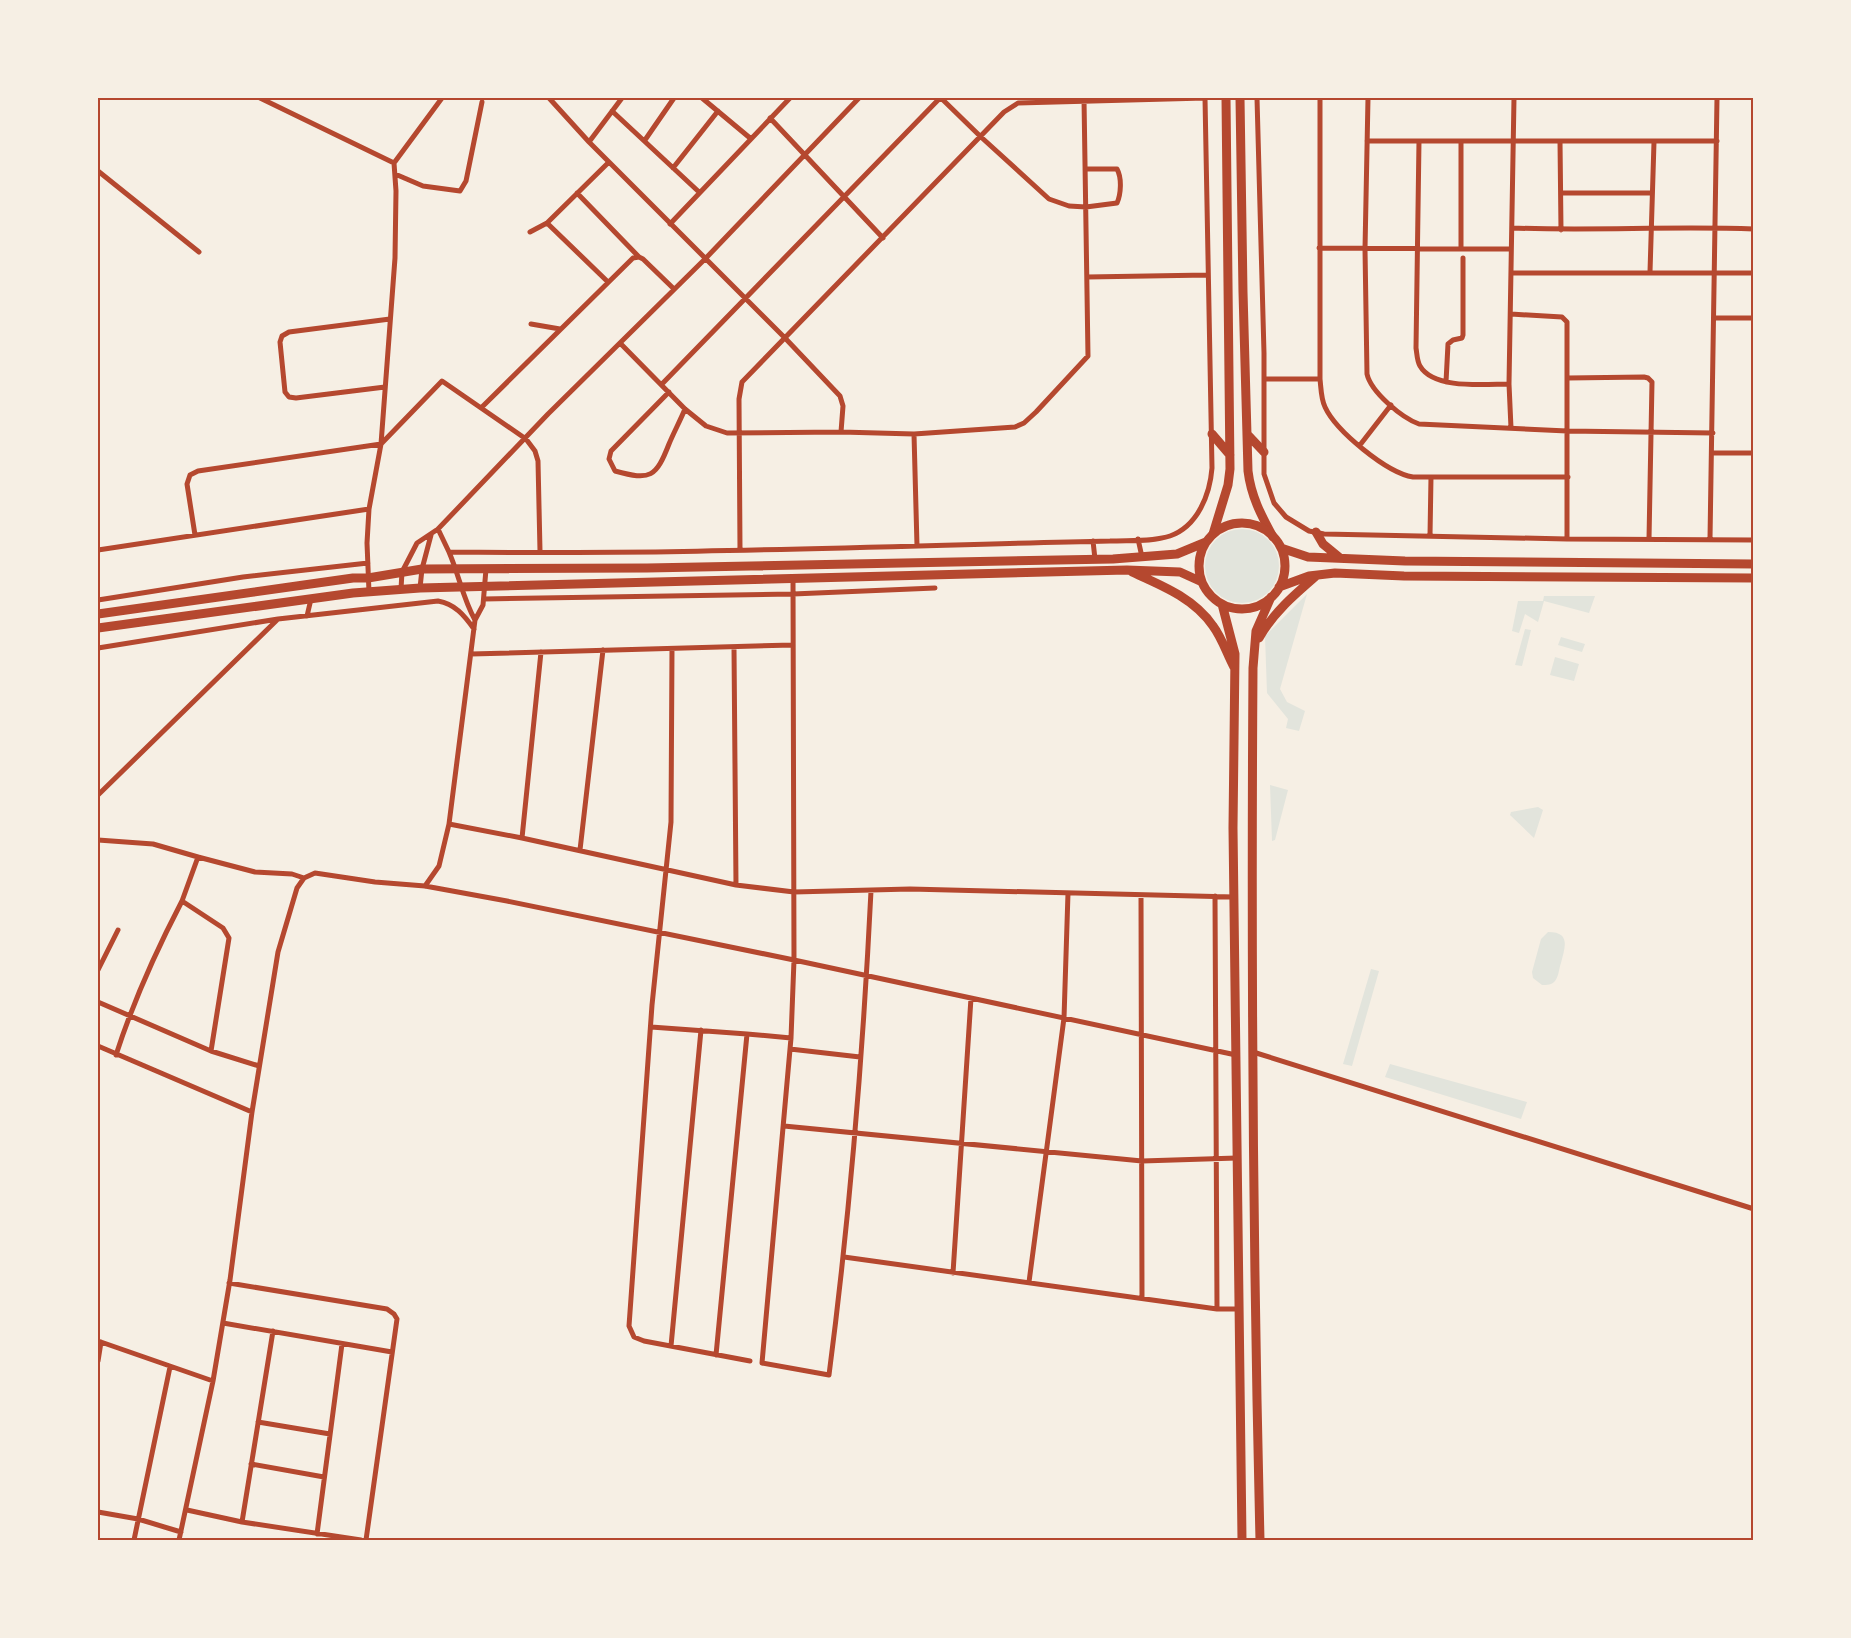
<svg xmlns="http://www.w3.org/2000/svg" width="1851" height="1638" viewBox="0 0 1851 1638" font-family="Cabin,sans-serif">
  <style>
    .green { fill: #e2e4dc }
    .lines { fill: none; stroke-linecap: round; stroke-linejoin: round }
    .minor { stroke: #b5482f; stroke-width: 5 }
    .primary { stroke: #b5482f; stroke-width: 9 }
    .trunk { stroke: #b5482f; stroke-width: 9 }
    .neatline { fill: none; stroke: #b5482f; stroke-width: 2 }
  </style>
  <rect width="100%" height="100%" fill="#f6efe4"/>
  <path class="green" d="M1205 566a37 37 0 1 1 74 0a37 37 0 1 1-74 0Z
    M1307,594L1280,689L1287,702L1305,711L1299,731L1286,728L1288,719L1267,693L1265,636Z
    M1544,596H1595L1589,613L1544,601L1538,622L1525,614L1519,633L1512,631L1518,601H1543Z
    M1525,629L1531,630L1522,666L1515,665Z
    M1561,637L1585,644L1582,652L1558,645Z
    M1555,657L1579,664L1574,681L1550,675Z
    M1270,785L1288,790L1275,840L1272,841Z
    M1538,807L1543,810L1534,838L1510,815L1511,812Z
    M1548,932C1571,932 1565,947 1561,963C1559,968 1559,976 1555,981C1552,985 1547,985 1542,985L1533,978L1532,972L1541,939Z
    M1371,969L1379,971L1352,1066L1343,1064Z
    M1390,1064L1527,1102L1521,1119L1385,1077Z"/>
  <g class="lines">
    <path class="minor" d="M260,98L394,163
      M549,98L589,142L785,338L840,396L843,406L841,432
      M702,98L750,138
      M941,98L981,137L1049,199L1069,206L1086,207L1117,203C1121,194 1122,178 1117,169H1085
      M1257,98L1264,353V474L1274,503L1286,517L1309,531L1324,534L1567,539L1754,540
      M1320,98V379C1321,388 1321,399 1325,407C1336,431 1387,473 1413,477H1568
      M1368,98L1365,249L1367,374C1371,392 1402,418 1419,424L1567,431L1713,433
      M612,111L699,192
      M770,118L883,238
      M645,140L674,98
      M1367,141H1717
      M1419,141L1416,348C1417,354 1417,361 1420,366C1434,390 1486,384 1509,384
      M1560,141L1561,230
      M589,142L622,98
      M673,168L718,111
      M98,171L199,252
      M395,174L423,186L460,191L466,181L482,102
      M577,193L639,257
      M1561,193H1652
      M547,223L608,282
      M670,224L790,98
      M1512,228C1592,231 1673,226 1754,229
      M530,232L547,223L609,162
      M1319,248L1511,249
      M1461,248V141
      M1650,272L1654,142
      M1511,273H1754
      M1087,277L1208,275
      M1511,314L1562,317L1567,322V539
      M1715,318H1754
      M531,324L560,329
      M620,343L685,409L706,426L727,433L841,432L914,434L1015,427L1024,423L1036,412L1088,356L1084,99
      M1568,378L1644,377L1648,378L1652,382L1649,539
      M1264,379H1320
      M1446,382L1448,344L1453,340L1462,338L1463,335V258
      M662,384L940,98
      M385,387L296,398L289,397L285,392L280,342L282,336L289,332L390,319
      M669,392L611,451L609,459L615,471C651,481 656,477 669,444C674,432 680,421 685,409
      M482,407L633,258L639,257L643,259L674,289
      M1511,428L1509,384L1514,98
      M914,434L917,546
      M1360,445L1391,405
      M1712,453H1754
      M438,529L449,552C669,555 890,546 1110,541C1129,540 1152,542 1170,536C1198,526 1210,494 1212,468L1205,98L1018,103L1004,112L742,382L739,399L740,549
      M195,535L187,484L190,475L198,471L381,444L442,381L526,439L535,451L538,461L540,551
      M1430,536L1431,477
      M1138,539L1142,557
      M1710,539L1717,98
      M1093,541L1095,559
      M98,550L369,509
      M449,552C459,575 463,599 475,620
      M793,579L794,960L791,1038L762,1363L829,1375C850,1214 863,1053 871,891
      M420,588L422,569L431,535
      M401,589L402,572L417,543L438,529L548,414L706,258L859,98
      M369,592L367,543L369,509L381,444L395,258L396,191L394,163L442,98
      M484,599L793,594L935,588
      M98,600L243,577L368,563
      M307,616L311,599
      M98,648L278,619L438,601C455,604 464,615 474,629
      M734,648L736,885
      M672,649L671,822L652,1005L629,1326L634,1337L644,1341L750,1361
      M471,654L793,645
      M98,795L277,620
      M449,824L522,838L736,885L794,892L910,889L1234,897
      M522,838L541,652
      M98,840L153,844L198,857
      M580,850L603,650
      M425,886L439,866L449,824L475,620L483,605L486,569
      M1141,895L1142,1297
      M1215,896L1217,1309
      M182,901L198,857L255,872L292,874L304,878
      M98,970L118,930
      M98,1002L211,1051L259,1066
      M651,1027L747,1034L716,1355
      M747,1034L791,1038
      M98,1046L252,1112
      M790,1049L860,1057
      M1253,1052L1754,1209
      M116,1055C133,1002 156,951 182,901L223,928L229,938L211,1051
      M784,1126L1142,1161L1237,1158
      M844,1257L1217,1309H1239
      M953,1273L971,998
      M1029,1282L1064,1018L1068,893
      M229,1283L387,1309L394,1314L397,1319L366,1540
      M223,1323L392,1352
      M98,1341L213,1381
      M671,1346L701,1030
      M98,1361L101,1342
      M258,1422L330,1434
      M251,1464L324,1477
      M187,1510L242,1522L361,1540
      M98,1512L138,1519L181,1532
      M242,1522L273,1331
      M317,1534L342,1344
      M134,1540L170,1367
      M179,1540L213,1381L230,1280L252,1112L278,952L297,888L304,878L315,873L375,882L425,886L507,901L794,960L1236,1055"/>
    <path class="primary" d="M1240,98L1243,292L1248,471C1251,496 1261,515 1273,537
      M1212,434L1230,455
      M1247,434L1264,452
      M1213,534L1228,485L1230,469L1226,98"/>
    <path class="trunk" d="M1199 566a43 43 0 1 1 86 0a43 43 0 1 1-86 0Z
      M1316,532L1323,544L1340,558
      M1281,548L1308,557L1405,561L1754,564
      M1132,572C1161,585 1194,598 1213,626C1222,638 1227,654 1234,667
      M1279,587L1309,576L1335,573L1404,576L1754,578
      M1222,604L1235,654L1233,828L1242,1540
      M98,614L353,578H368L422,569L647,568L1113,559L1177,554L1206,542
      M98,628L353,593L420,588L1127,570L1180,572L1202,582
      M1259,638C1273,613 1294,595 1316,576
      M1260,1540C1253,1250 1251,959 1253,668L1256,631L1271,597"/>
  </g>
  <rect width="1851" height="1638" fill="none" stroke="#f6efe4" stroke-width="198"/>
  <rect x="99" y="99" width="1653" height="1440" class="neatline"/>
</svg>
